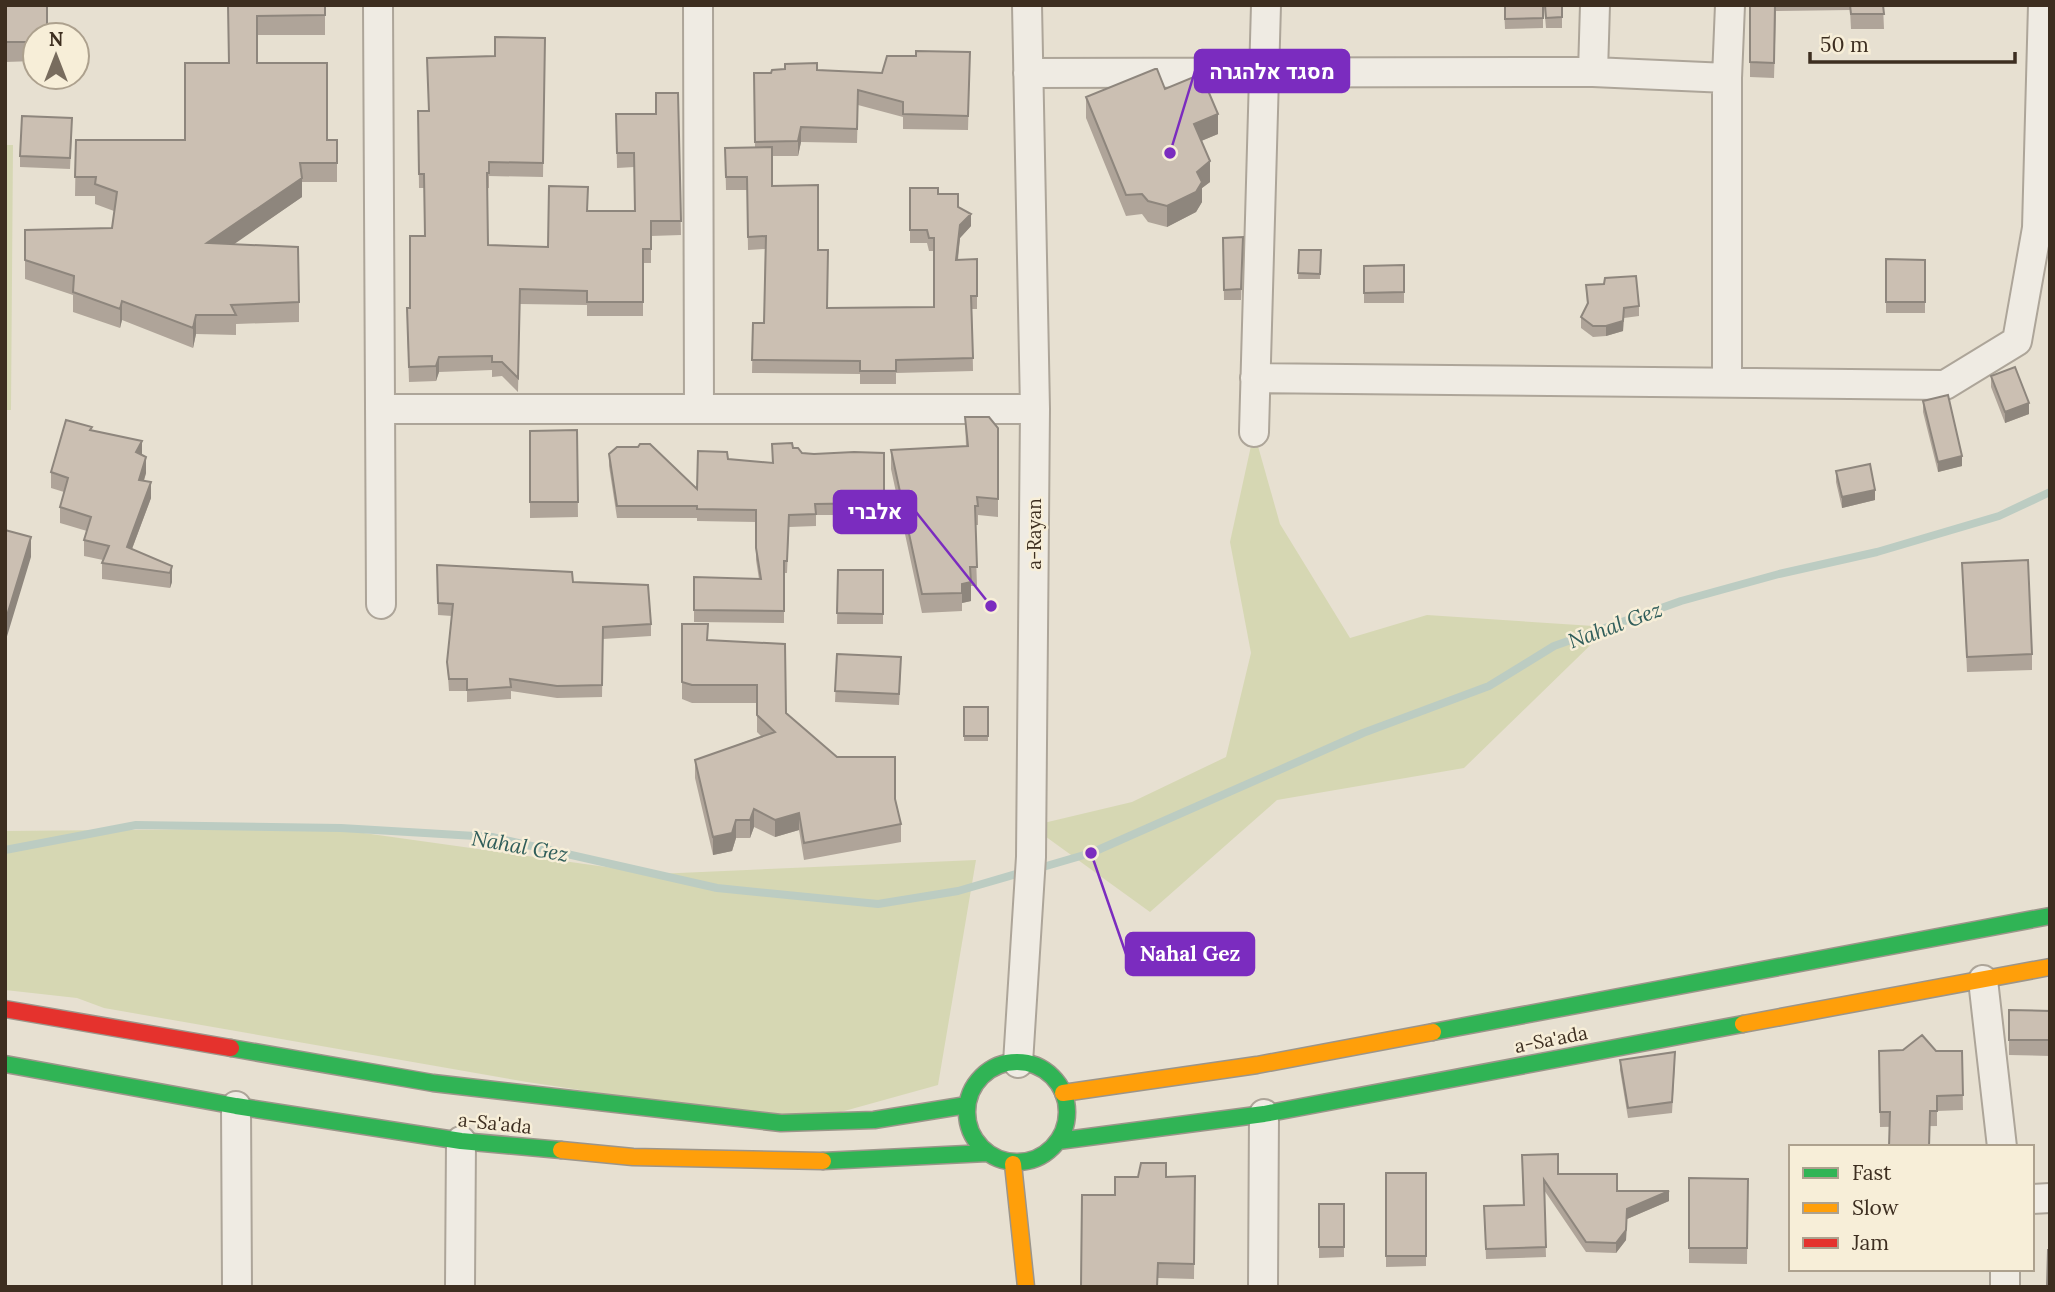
<svg xmlns="http://www.w3.org/2000/svg" width="2055" height="1292" viewBox="0 0 2055 1292" font-family="Lora,Heebo,serif">
  <style>
    .green { fill: #d6d7b3 }
    .lines { fill: none; stroke-linecap: round; stroke-linejoin: round }
    .stream { stroke: #bcccc2; stroke-width: 8 }
    .street-casing { stroke: #ada599; stroke-width: 32 }
    .fast-casing { stroke: #9c958a; stroke-width: 19 }
    .slow-casing { stroke: #9c958a; stroke-width: 19 }
    .jam-casing { stroke: #9c958a; stroke-width: 19 }
    .street { stroke: #efebe3; stroke-width: 28 }
    .fast { stroke: #30b455; stroke-width: 16 }
    .slow { stroke: #ff9f0a; stroke-width: 16 }
    .jam { stroke: #e5322d; stroke-width: 16 }
    .wall { fill: #afa499 }
    .shaded-wall { fill: #8e867d }
    .building { fill: #cbbfb2; stroke: #8e867d; stroke-width: 2 }
    .labels { text-anchor: middle; dominant-baseline: central; stroke-width: 5; stroke-linejoin: round; paint-order: stroke }
    .street-label { font-size: 19px; fill: #3d2e20; stroke: #f7eed8 }
    .water-label { font-size: 21px; font-style: italic; fill: #2f5d5a; stroke: #f7eed8 }
    .leader { fill: none; stroke: #7b2cbf; stroke-width: 2.5 }
    .callout-dot { fill: #7b2cbf; stroke: #f7eed8; stroke-width: 2.5 }
    .callout { fill: #7b2cbf; stroke: #7b2cbf; stroke-width: 2.5 }
    .callout-label { font-size: 21px; text-anchor: middle; font-weight: bold; fill: #fff }
  </style>
  <rect width="100%" height="100%" fill="#e7e0d1"/>
  <path class="green" d="M5,145H13L11,410H5Z
    M1254,432L1280,524L1350,638L1427,615L1609,627L1464,768L1277,800L1150,912L1031,826L1132,802L1226,757L1251,653L1230,542Z
    M328,828L656,874L976,860L938,1085L801,1123L527,1082L104,1008L77,998L5,990V831Z"/>
  <g class="lines">
    <path class="stream" d="M5,850L136,825L341,828L492,837L717,888L878,904L958,891L1023,872
      M1036,869L1091,853L1363,733L1489,686L1554,646L1681,601L1779,574L1877,552L1999,516L2050,492"/>
    <g class="street-casing">
      <path id="street" d="M378,5L381,604
        M698,5L699,409
        M1593,72L1595,5
        M1028,73L1593,72L1727,78
        M1255,378L1945,385L2017,341L2037,228L2043,5
        M1727,382V78L1730,5
        M380,409H1035
        M1254,432L1266,5
        M1983,980L2002,1147
        M1018,1063L1031,857L1035,409L1027,5
        M236,1106L237,1287
        M2032,1199L2050,1198
        M460,1287L461,1141
        M1263,1287L1264,1114
        M2005,1287V1269"/>
    </g>
    <g class="fast-casing">
      <path id="fast" d="M1433,1032L2050,916
        M231,1048L433,1083L781,1123L874,1120L967,1105
        M967 1112a50 50 0 1 1 100 0a50 50 0 1 1-100 0Z
        M5,1064L236,1106L461,1141L561,1150
        M1058,1141L1264,1114L1743,1024
        M823,1161L987,1153"/>
    </g>
    <g class="slow-casing">
      <path id="slow" d="M1743,1024L2050,967
        M1063,1093L1257,1065L1433,1032
        M561,1150L633,1157L823,1161
        M1013,1164L1026,1287"/>
    </g>
    <g class="jam-casing">
      <path id="jam" d="M5,1009L231,1048"/>
    </g>
    <use href="#street" class="street"/>
    <use href="#fast" class="fast"/>
    <use href="#slow" class="slow"/>
    <use href="#jam" class="jam"/>
  </g>
  <path class="wall" d="M5,5L35,35V61L5,62Z
    M228,5H325V35H257V63L327,140H337V182H302V197L233,244L299,302V322L236,324V335L196,334L193,348L122,320L120,328L73,312V295L25,279V230L112,228L114,211L95,204V196H75L76,140H185L228,63Z
    M1504,5H1543V28L1505,29Z
    M1544,5H1562V28H1546Z
    M1750,5H1883L1884,29H1851L1850,10L1776,11L1774,78L1750,77Z
    M545,38L543,177L489,176V188H488V245L548,247L588,211H635L634,167L617,168L616,114H656V93H678L681,235L651,236V263H643V316H587V305L520,304L518,392L502,376L492,377V370L439,372L436,381L409,382L407,322L424,236V188H419L418,111H429L427,58L495,56Z
    M970,52L968,130L903,129V117L858,105L857,143L801,142L798,156H772V186L818,250L827,308L934,307V251H929L927,243H910V188L938,194L958,207L971,226L960,238L958,260L977,259V309H972L973,371L896,373V384H860V374L752,373L753,323H764L765,249L748,250L747,190H726L725,148H755L754,73L817,70L882,73L916,56Z
    M1165,89L1218,134L1201,141L1210,182L1202,188V202L1196,212L1167,227L1148,222L1142,214L1126,216L1086,118V97Z
    M72,129L70,169L20,167V156Z
    M1243,237L1241,300H1224L1223,238Z
    M1299,250H1321L1320,279H1298Z
    M1886,259L1925,260V313H1886Z
    M1404,265V303H1364V266Z
    M1586,285L1639,306V316L1624,318L1623,331L1606,336L1593,337L1581,328V317L1587,305Z
    M1991,376L2029,414L2005,423L1991,387Z
    M1923,401L1962,466L1938,472L1923,412Z
    M965,417L998,428V517L978,515V525H975L977,586H971V601L962,603V611L922,613L891,469V450L966,447Z
    M577,430L578,517L530,518V431Z
    M92,431L142,455L146,473L144,481L151,498L132,549L172,566V582L170,588L102,579V563L103,560L84,556V540L87,531L60,523V507L64,492L51,488V472Z
    M793,448L802,453L814,454L884,453V515H816V526L789,527L787,573H784V623L694,622V577L759,579L756,560V522L697,521V518H617L609,466V454L697,489L728,459L772,463Z
    M1836,471L1875,500L1842,508L1836,482Z
    M1962,563L2032,654V670L1967,672Z
    M437,565L573,582L651,624V636L603,639L602,697L557,698L511,691V699L467,702V691H449L447,662L452,616L438,615Z
    M838,570H883V624H837Z
    M682,624L708,640L785,644L786,713L837,757L895,799L901,824V842L804,860L799,830L775,837L754,827L750,838H736L732,851L713,855L695,778V760L761,736L757,732V703H692L682,699Z
    M837,654L901,667L899,705L835,702Z
    M964,707H988V741H964Z
    M2009,1010L2050,1011V1056L2009,1055Z
    M1879,1051H1962L1963,1110L1937,1111V1126L1880,1127Z
    M1620,1060L1675,1062L1672,1113L1628,1118L1620,1070Z
    M1522,1155L1558,1174L1617,1191L1669,1201L1627,1219L1626,1240L1616,1253L1586,1252L1544,1190L1546,1257L1486,1259L1484,1206L1523,1205Z
    M1386,1173H1426V1266L1386,1267Z
    M1195,1176L1194,1279L1158,1278L1115,1195L1166,1177Z
    M1689,1178L1748,1179L1747,1264L1689,1263Z
    M1319,1204H1344V1257L1319,1258Z"/>
  <path class="shaded-wall" d="M1218,114V134L1194,144V124Z
    M801,127V142L798,156V141Z
    M1210,161V182L1202,188V202L1196,212L1167,227V206L1197,172Z
    M302,178V197L207,263V243Z
    M971,214V226L960,238L956,273V260L960,225Z
    M122,301V320L120,328V309Z
    M1624,308L1623,331L1606,336V326Z
    M196,315V334L193,348V328Z
    M439,357V372L436,381V366Z
    M2029,403V414L2005,423V412Z
    M142,441V457L136,452Z
    M1962,456V466L1938,472V462Z
    M146,457V473L139,495V480Z
    M151,482V498L127,562V547Z
    M1875,490V500L1842,508V497Z
    M31,537V557L5,643V622Z
    M172,566V582L170,588V573Z
    M971,582V601L962,603V584Z
    M754,809V827L750,838V820Z
    M799,813V830L775,837V820Z
    M736,820V838L732,851L713,855V837Z
    M1669,1191V1201L1627,1219L1626,1240L1616,1253V1243L1627,1209Z"/>
  <path class="building" d="M5,5H47V35H35V42H5Z
    M228,5H325V15L257,16V63H327V140H337V163H300L302,178L207,243L298,247L299,302L231,305L236,315H196L193,328L122,301L120,309L73,292L74,276L25,260V230L112,228L117,192L95,184L96,177H75L76,140H185V63H229Z
    M1505,5H1543V18L1505,19Z
    M1545,5H1562V17L1546,18Z
    M1750,5H1775L1774,63L1750,62Z
    M1850,5H1883L1884,14H1851Z
    M495,37L545,38L543,163L489,162V173H487L488,245L548,247L549,186L588,187L587,211H635L634,153H617L616,114H656V93H678L681,221H651V249H643V302H587V291L520,289L518,378L502,362H492V356L439,357L436,366L409,367L407,308H410V236H425L424,174H419L418,111H429L427,58L495,56Z
    M916,51L970,52L968,116L903,114V102L858,90L857,129L801,127L798,141L755,142L754,73H771L772,70L785,69V64L817,63V70L882,73L887,56H916Z
    M1155,69H1157L1165,89L1201,74L1218,114L1194,124L1210,161L1197,172L1202,182L1196,192L1167,206L1148,201L1142,194L1126,195L1086,97Z
    M22,116L72,118L70,158L20,156Z
    M772,147V186L818,185V250H828L827,308L934,307V238H929L927,230H910V188H938V194H958V207L971,214L960,225L956,260L977,259V296H971L973,358L896,360V371H860V361L752,360L753,323H764L766,236L748,237L747,177H726L725,148Z
    M1243,237L1241,289L1224,290L1223,238Z
    M1299,250H1321L1320,274L1298,273Z
    M1886,259L1925,260V302H1886Z
    M1404,265V292L1364,293V266Z
    M1636,276L1639,306L1624,308L1623,321L1606,326H1593L1581,317L1588,303L1586,285L1604,284L1605,278Z
    M2015,367L2029,403L2005,412L1991,376Z
    M1948,395L1962,456L1938,462L1923,401Z
    M965,417H989L998,428V499L977,497L978,506H975L977,567H970L971,582L962,584V593L922,594L891,450L968,446Z
    M66,420L92,427L90,430L142,441L136,452L146,457L139,480L151,482L127,547L172,566L170,573L102,563L109,546L84,540L91,517L60,507L68,478L51,472Z
    M577,430L578,502H530V431Z
    M792,443L793,448H798L802,453L814,454L854,452L884,453V503L815,504L816,514L789,515L787,561H784V611L694,610V577L761,579L756,548V510L697,509V506H617L609,454L617,447H638L640,444H650L697,489L698,451L727,452L728,459L773,463L772,444Z
    M1870,464L1875,490L1842,497L1836,471Z
    M5,530L31,537L5,622Z
    M2028,560L2032,654L1967,657L1962,563Z
    M437,565L572,572L573,582L648,585L651,624L603,627L602,685L557,686L510,679L511,687L467,690V679H449L447,662L453,604L438,603Z
    M838,570H883V614L837,613Z
    M682,624H708L707,640L785,644L786,713L837,757H895V799L901,824L804,843L799,813L775,820L754,809L750,820H736L732,833L713,837L695,760L775,732L757,715V685H692L682,682Z
    M837,654L901,657L899,694L835,691Z
    M964,707H988V736H964Z
    M2009,1010L2050,1011V1040H2009Z
    M1922,1035L1936,1051H1962L1963,1095L1937,1096V1111H1930L1929,1147H1889L1890,1112H1880L1879,1051L1903,1050Z
    M1675,1052L1672,1102L1628,1108L1620,1060Z
    M1558,1154V1174H1617V1191H1669L1627,1209L1626,1230L1616,1243L1586,1242L1544,1180L1546,1247L1486,1249L1484,1206L1524,1205L1522,1155Z
    M1141,1163H1166V1177L1195,1176L1194,1264L1158,1263L1157,1287H1081L1082,1195H1115V1177H1138Z
    M1386,1173H1426V1256H1386Z
    M1689,1178L1748,1179L1747,1248H1689Z
    M1319,1204H1344V1247H1319Z
    M2048,1250H2050V1287H2047Z"/>
  <g class="labels">
    <g class="street-label">
      <text transform="translate(1034 534) rotate(-90)">a-Rayan</text>
      <text transform="translate(1551 1039) rotate(-11)">a-Sa'ada</text>
      <text transform="translate(495 1123) rotate(6)">a-Sa'ada</text>
    </g>
    <g class="water-label">
      <text transform="translate(1615 625) rotate(-20)">Nahal Gez</text>
      <text transform="translate(520 846) rotate(10)">Nahal Gez</text>
    </g>
  </g>
  <path class="leader" d="M1170 153L1195 71M991 606L916 512M1091 853L1126 954"/>
  <g class="callout-dot">
    <circle cx="1170" cy="153" r="7"/>
    <circle cx="991" cy="606" r="7"/>
    <circle cx="1091" cy="853" r="7"/>
  </g>
  <g class="callout">
    <rect x="1195" y="50" width="154" height="42" rx="7"/>
    <rect x="834" y="491" width="82" height="42" rx="7"/>
    <rect x="1126" y="933" width="128" height="42" rx="7"/>
  </g>
  <g class="callout-label">
    <text x="1272" y="79">מסגד אלהגרה</text>
    <text x="875" y="519">אלברי</text>
    <text x="1190" y="961">Nahal Gez</text>
  </g>
  <rect width="2055" height="1292" fill="none" stroke="#3d2e20" stroke-width="14"/>
  <rect x="1789" y="1145" width="245" height="126" fill="#f7eed8" stroke="#ada18e" stroke-width="2"/>
  <rect x="1803" y="1168" width="35" height="10" fill="#30b455" stroke="#ada18e" stroke-width="2"/>
  <text x="1852" y="1180" font-size="21" fill="#3d2e20">Fast</text>
  <rect x="1803" y="1203" width="35" height="10" fill="#ff9f0a" stroke="#ada18e" stroke-width="2"/>
  <text x="1852" y="1215" font-size="21" fill="#3d2e20">Slow</text>
  <rect x="1803" y="1238" width="35" height="10" fill="#e5322d" stroke="#ada18e" stroke-width="2"/>
  <text x="1852" y="1250" font-size="21" fill="#3d2e20">Jam</text>
  <g transform="translate(56 56)"><circle r="33" fill="#f7eed8" stroke="#ada18e" stroke-width="2"/>
  <path d="M0-5L12 26L0 18L-12 26Z" fill="#786c5e"/>
  <text y="-10" font-size="19" font-weight="bold" text-anchor="middle" fill="#3d2e20">N</text>
  </g>
  <path d="M1810 52v10h205v-10" fill="none" stroke="#3d2e20" stroke-width="3.5"/>
  <text x="1820" y="52" font-size="21" fill="#3d2e20" stroke="#f7eed8" stroke-width="5" paint-order="stroke">50 m</text>
</svg>
